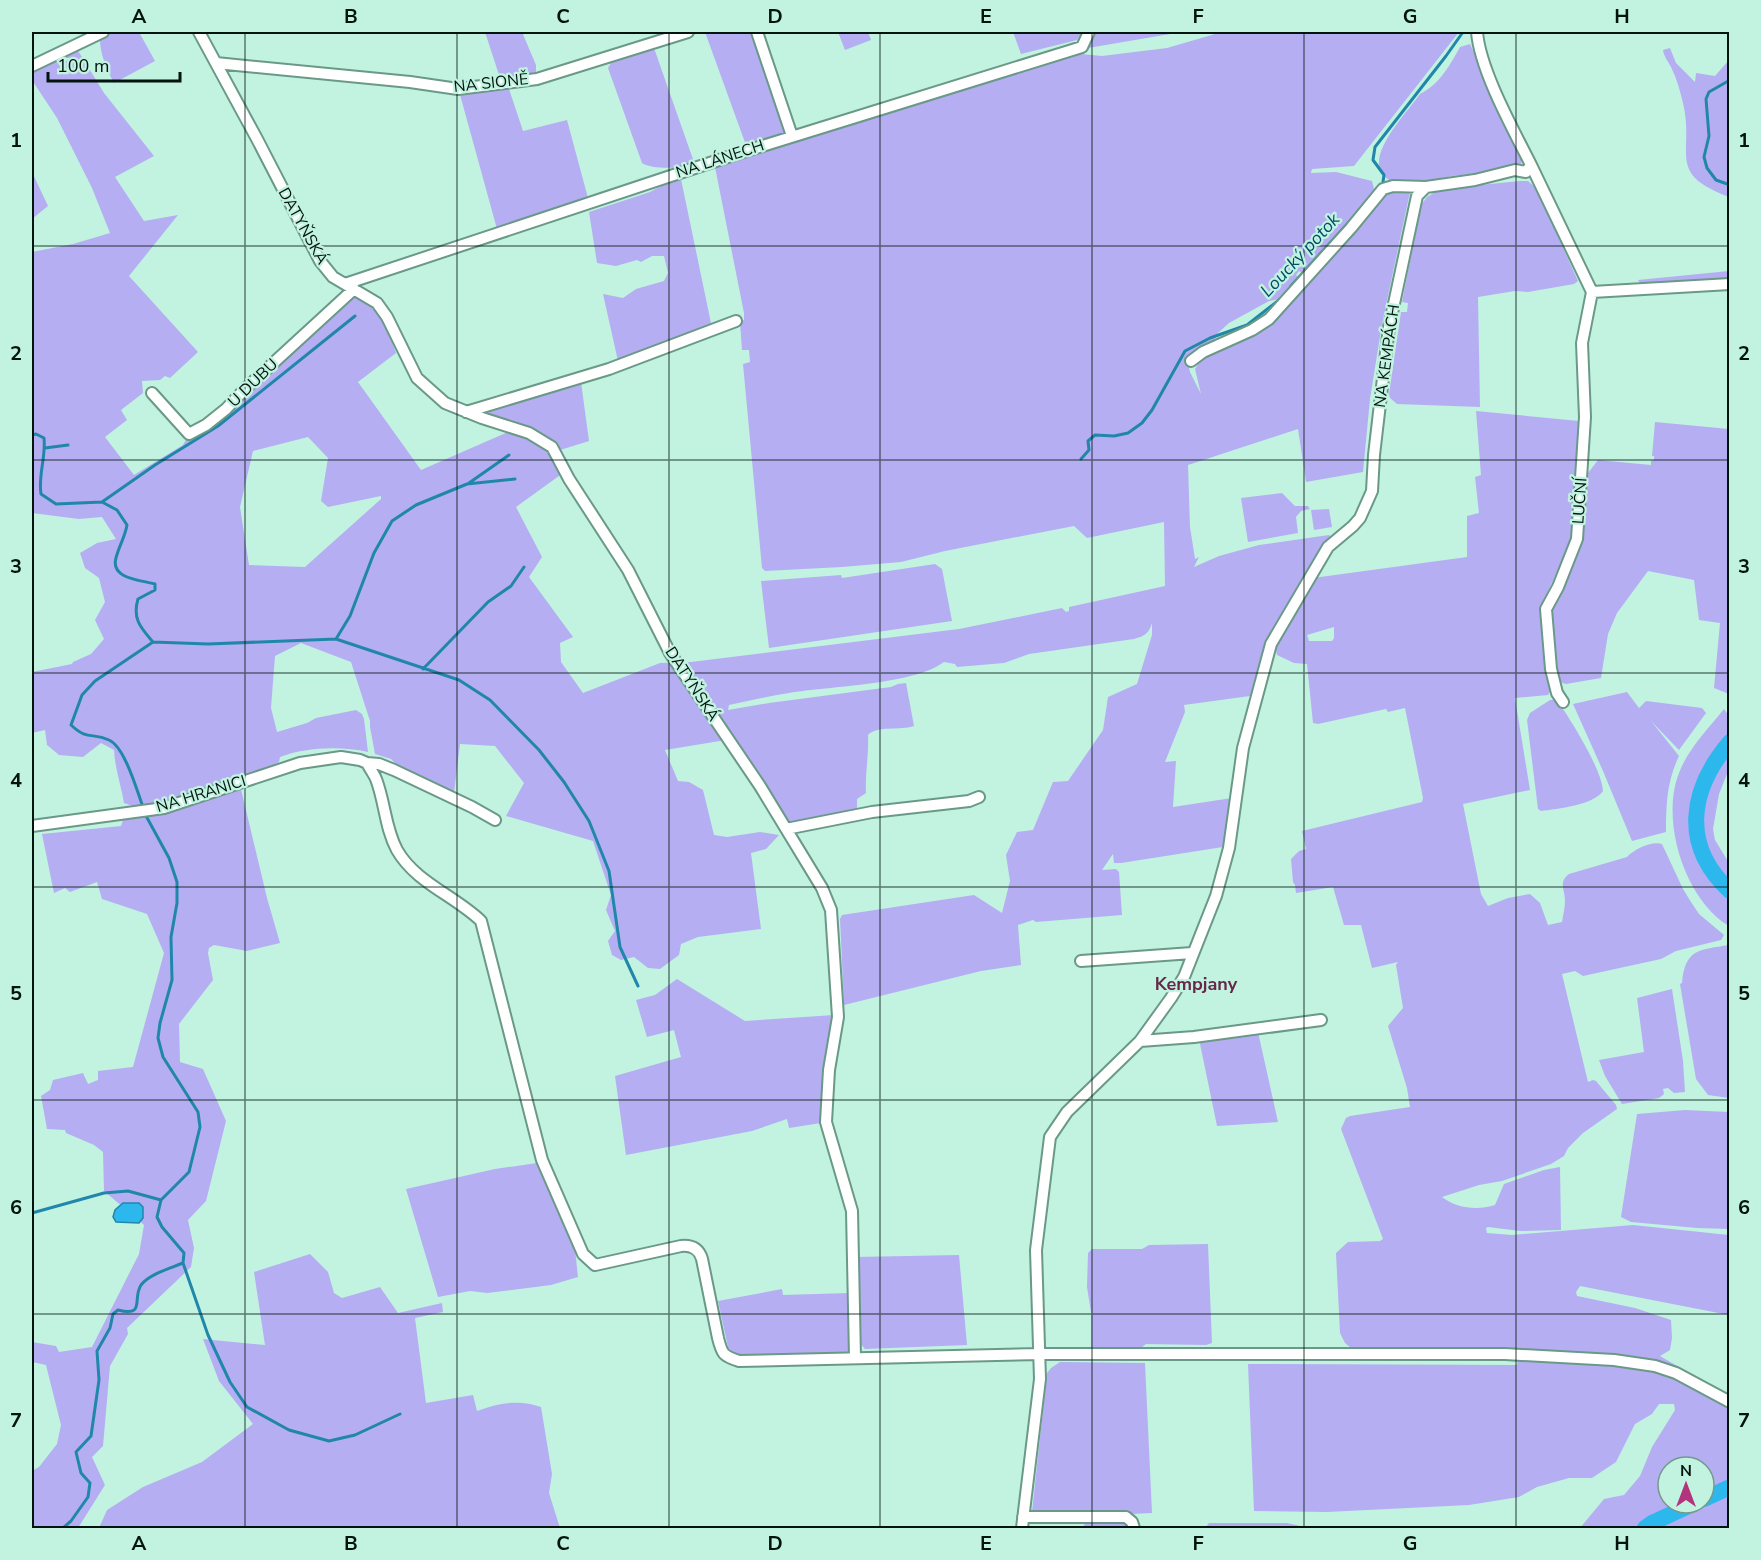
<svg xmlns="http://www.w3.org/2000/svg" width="1761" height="1560" viewBox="0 0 1761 1560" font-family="'Nunito Sans',sans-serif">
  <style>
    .green { fill: #b6aef2; fill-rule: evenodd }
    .water { fill: #2db8ed; stroke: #2087aa; stroke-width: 1.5 }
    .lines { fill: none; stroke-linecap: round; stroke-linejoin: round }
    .stream { stroke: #2087aa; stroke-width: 3 }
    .river { stroke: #2db8ed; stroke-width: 16 }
    .minor-casing { stroke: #6a9988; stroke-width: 14 }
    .minor { stroke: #fff; stroke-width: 10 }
    .grid { fill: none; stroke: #03140e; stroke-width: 1.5; stroke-opacity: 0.55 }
    .labels { text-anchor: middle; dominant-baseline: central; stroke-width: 4.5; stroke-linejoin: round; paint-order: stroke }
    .street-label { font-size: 16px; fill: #03140e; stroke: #c1f3e0 }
    .water-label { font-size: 18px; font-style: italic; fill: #004f6a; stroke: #c1f3e0 }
    .neighbourhood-label { font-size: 18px; font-weight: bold; fill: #662749; stroke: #c1f3e0 }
    .neatline { fill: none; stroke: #03140e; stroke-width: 2 }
    .grid-label { font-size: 20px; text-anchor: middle; font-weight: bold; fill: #03140e }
  </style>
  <rect width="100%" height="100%" fill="#c1f3e0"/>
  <path class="green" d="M108,32H139L155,61L114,83C106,68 99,52 100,35Z
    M485,32H522L536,65V74L500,78Z
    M705,32H754L785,127V135L747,148Z
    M838,32H868L871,40L845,50Z
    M1013,32H1082L1077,40L1021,54Z
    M1095,32H1182L1088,48Z
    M1222,32H1459L1354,166L1312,169L1311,173L1336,172L1372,181L1374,189L1367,202L1302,273L1299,271L1296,275L1299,278L1280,299L1269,301L1229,323L1218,333L1213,342L1193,352L1187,359L1190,372L1201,394L1195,369L1203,356L1263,326L1387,188L1410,192L1382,324L1370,399L1363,472L1306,482L1298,429L1188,465L1190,527L1195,559L1199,557L1194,567L1219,556L1259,545L1329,535L1332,537L1330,542L1298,588L1313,578L1467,557V516L1479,513L1475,477L1481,475L1476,411L1579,421L1576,509L1571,540L1545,598H1551L1577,539L1585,477L1598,460L1651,465V461L1654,460V456H1652L1655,422L1729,429V694L1714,688L1720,623L1699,620L1694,580L1648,571L1617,613L1608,634L1601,678L1566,684L1556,681L1548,695L1515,698L1530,790L1463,804L1481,894L1488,906L1508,898L1530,894L1540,903L1548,925L1562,922C1563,915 1565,908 1565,901C1565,890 1558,882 1569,874L1627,857C1635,849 1651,841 1662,844L1683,889L1691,902L1699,914L1724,935L1721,940L1676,951L1661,959L1583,976L1575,971L1562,974L1588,1082L1593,1080L1596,1081L1616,1105L1617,1109L1583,1133L1568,1148L1564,1156L1551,1164L1502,1181L1479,1185L1442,1197C1456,1208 1477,1211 1495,1205L1504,1184L1544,1170L1560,1167L1561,1230L1520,1231L1488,1227L1486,1228L1487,1233L1512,1235L1633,1225L1729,1235V1315L1580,1286L1576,1292L1577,1296L1635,1308L1671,1320L1672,1338L1670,1350L1660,1356L1725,1394L1729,1400V1528H1580L1604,1499L1624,1495L1640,1476L1652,1447L1675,1410L1674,1404H1659L1652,1414L1635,1424L1616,1462L1592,1478H1569L1537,1487L1519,1497L1469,1505L1327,1512L1254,1511L1248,1364L1517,1365L1519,1351L1351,1348L1345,1343L1340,1333L1336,1253L1348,1242L1380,1241L1383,1239L1341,1129L1346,1118L1350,1116L1410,1107L1407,1088L1388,1026L1403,1008L1396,965L1398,962L1372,968L1361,925H1344L1333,887L1296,893L1295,885L1293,882L1291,859L1299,851L1306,849L1302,831L1422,802L1423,798L1405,708L1388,712L1386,709L1318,724L1313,723L1307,664L1294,663L1277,655L1275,645L1264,647L1250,696L1184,705L1185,712L1165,762L1176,761L1173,807L1232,798L1223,847L1121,863H1114L1113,854L1102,870L1116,869L1119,872L1122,915L1036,922L1033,920L1018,925L1021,965L981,971L844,1005L840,919L842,915L974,895L1002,913L1010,881L1006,855L1017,832L1033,830L1053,782L1068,781L1103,730L1108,697L1137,684L1152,635V623C1149,633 1145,636 1134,639L1029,654L1004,663L957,667L955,664L944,662C913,685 829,686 789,693C769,696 749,701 729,705L728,710L769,703L891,687L898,684L906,683L914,726C900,731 877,725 868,735C869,755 865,773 866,793L857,799V811L789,823L726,740L665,750L678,781L689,782L703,790L714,835L727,837L760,832L779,835L766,849L751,853L761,929L698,937L681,944L679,955L660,969L648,968L634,957L621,960L612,955L608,941L615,931L606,910L611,895L593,841L506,816L524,783L495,746L460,744L454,793L399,767L391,759L375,754L370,727V721L351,662L301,643L275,656L271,708L277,732L307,723L316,718L356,710L362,714L364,719L368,752C341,746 306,747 280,757L279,762L264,770L196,793L136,807L124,803C121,785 115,769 114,750L101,743L83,757L59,755L47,745L45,730L32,733V672L72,664L73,662L91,654L104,639L95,620L105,602L99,578L85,568L80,553L97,543L116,539L102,517L79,519L32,513V252L73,244L110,233L92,188L57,118L32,80V66L77,49L104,93L154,156L115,177L144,221L178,215L129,276L198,352L170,378L165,376L160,380L142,381L143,393L121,410L127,420L105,437L134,475L183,445L189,434L206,425L354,289L382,313L396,353L358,382L421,470L508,432L527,438L549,451L563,473L516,507L542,557L529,577L573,637L560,643L561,662L583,693L660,663L691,662L959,629L1062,608L1066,612L1069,611V607L1165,586L1164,522L1087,538L1074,526L945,551L901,562L842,567L765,571L762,568L743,364L750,362L749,350H742L740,322L744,320V313L715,167L1004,76L1081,54L1102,56L1167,48ZM308,437L328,458L321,501L328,507L381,496V499L305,567L249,565L240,507L253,451ZM1334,627V638L1332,641H1309L1307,635ZM1668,1467H1704V1503H1668Z
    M1470,44L1523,156L1520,167C1498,171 1475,173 1452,176C1435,179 1382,195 1379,165C1377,143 1408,111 1420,94C1440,84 1450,65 1460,47Z
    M654,48L695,165C684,168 652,170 642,163L608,68L611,63Z
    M1670,48L1676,63L1695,82L1696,73L1715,76L1729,60V197C1665,173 1695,154 1683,103C1680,91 1677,79 1671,67C1668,61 1664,57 1663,50Z
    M509,89L523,131L567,120L588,198L497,229L459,91Z
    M32,172L48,206L32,219Z
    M681,179L712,328L683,335L618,361L603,294L623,298L636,289L664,281L668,273L664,256H652L641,262L637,260L616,266L597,263L589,212L650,192L661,186Z
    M1520,181H1528L1536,188L1578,281L1574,284L1528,292L1515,291L1478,297L1480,407L1397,404L1390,398L1389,394L1401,312H1407L1408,303L1402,302L1421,205L1427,197L1440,189Z
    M1729,271V281L1643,287L1638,280Z
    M581,382L589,441L557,451L488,418L480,411Z
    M1282,493L1295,506H1308L1310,509L1301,511L1296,517L1298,533L1248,542L1241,498Z
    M1329,509L1332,527L1314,530L1311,510Z
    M935,564L942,569L952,621L769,648L761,581L841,575L842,578Z
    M1627,692L1639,708L1646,701L1702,708L1706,713L1679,750L1651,721L1679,756C1667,781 1666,804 1666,832L1632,841L1603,771L1573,704Z
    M1550,700H1555L1559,703C1572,722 1602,770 1603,791C1594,805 1557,809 1541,811L1538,809L1527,720L1530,713Z
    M1724,709L1729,716V769L1719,794L1713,829L1715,840L1729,863V926C1685,900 1660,821 1679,773C1688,749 1708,729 1724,709Z
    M240,785L267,898L280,943L247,951L214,945L209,948L208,953L213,980L179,1024L180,1062L203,1069L226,1121L206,1201L188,1220L194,1248L191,1267L127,1328L128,1334L110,1366L103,1446L92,1457L105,1485L78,1528H32V1471L39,1467L57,1444L61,1425L46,1365L32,1362V1342L56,1346L59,1352L92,1347L139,1254L144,1225L104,1191L103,1152L94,1145L66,1133L65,1130L47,1129L41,1096L50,1090L53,1080L83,1073L88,1084L98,1080V1071L133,1067L164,953L147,914L102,899L97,882L70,892L65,888L54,893L42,834L121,826L124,817Z
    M1729,945H1730L1729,1098L1708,1095L1696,1079L1680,984L1682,983C1685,948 1700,950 1729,945Z
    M677,979L745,1021L834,1015L820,1109L821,1123L789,1128L787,1119L752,1131L626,1155L615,1076L681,1057L674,1030L647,1037L636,1000L655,995Z
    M1672,989L1683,1061L1685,1092L1674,1093L1668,1088L1663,1089L1664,1094L1659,1098L1622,1104L1605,1076L1599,1060L1644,1052L1637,998Z
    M1258,1032L1278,1122L1217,1126L1199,1039Z
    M1685,1110L1729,1112V1229L1697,1228L1631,1222L1621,1217L1637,1114Z
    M537,1163L575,1249L578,1277L551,1285L487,1293L470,1291L438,1297L406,1189L495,1169Z
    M1208,1244L1212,1343L1206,1345L1146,1344L1141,1348H1091V1312L1087,1287L1088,1253L1092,1249H1142L1149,1245Z
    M310,1254L328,1272L334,1293L342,1298L380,1287L398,1313L442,1303L443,1312L415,1318L426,1403L473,1395L477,1411C498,1403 520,1399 541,1407L552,1474L549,1493L560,1528H99L107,1510L143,1487L202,1462L253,1424L219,1381L203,1339L265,1345L254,1272Z
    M959,1255L967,1345L865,1349L859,1342L856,1257Z
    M782,1289L783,1295L849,1293L850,1348L847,1353L750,1357L733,1353L728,1347L718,1301Z
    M1060,1362L1145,1363L1152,1513L1111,1515L1032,1512L1047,1373L1051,1368Z
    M1117,1521L1124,1524L1127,1528H1083L1085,1523L1088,1522Z
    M1209,1523H1287L1305,1527L1358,1526L1372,1528H1205Z"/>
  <path class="water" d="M123,1203H139L143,1207V1218L139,1223L116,1222L113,1217L115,1210Z"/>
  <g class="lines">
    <path class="stream" d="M1730,80L1709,92L1706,99L1709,136L1704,157L1707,168L1716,180L1730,185
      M1383,182L1384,175L1373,160L1375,147L1446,56L1463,32
      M1291,286L1351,220
      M32,435L36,434L44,438C46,458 38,475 41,494L56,504L102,502L117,510L127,525C125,537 119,546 116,558C110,579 141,580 155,584V590L138,599C132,619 141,628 153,642L95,681L82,695L71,725C88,741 92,732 109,740C125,747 137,791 143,807
      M45,448L68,445
      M1081,459L1089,450L1088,441L1095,435L1114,436L1128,433L1142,423L1152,410L1185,351L1210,338L1247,325L1279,300
      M469,483L509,455
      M102,502L155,465L218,426L355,316
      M336,639L350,616L374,553L392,521L416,505L467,484L515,479
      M153,642L208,644L336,639L459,680L490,700L539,750L564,782L589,821L609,871L620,947L638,986
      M423,669L488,602L511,586L524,567
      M32,1213L104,1193L128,1191L161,1200
      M183,1263L208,1335L230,1382L247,1407L289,1430L329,1441L355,1435L400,1414
      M63,1528L71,1521L88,1497L90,1483L81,1473L76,1452L91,1436L99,1380L97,1351L110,1328L113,1314L118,1310C146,1317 132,1299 141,1285C149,1274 171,1268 183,1263L184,1253L162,1227L157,1217L161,1200L189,1172L200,1127L198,1112L163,1057L158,1038L160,1023L172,980L171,937L177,903V882L169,858L145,814"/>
    <path class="river" d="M1730,742C1689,790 1681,846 1730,891
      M1704,1499L1730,1487
      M1645,1528L1652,1523L1695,1503"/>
    <g class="minor-casing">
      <path id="minor" d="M199,32L257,139L320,261L333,277L377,303L387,317L417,378L445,403L482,418L529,433L552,447L569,479L628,570L670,653L760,786L822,888L831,910L838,1017L829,1070L826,1122L852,1211L855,1358
        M757,32L792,136
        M216,63L410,82L458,89L537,79L688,32
        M32,66L103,32
        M1531,165L1592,292L1582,343L1585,417L1577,539L1558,587L1546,609L1551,669L1557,693L1563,702
        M345,284L743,152L1082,47L1089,32
        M1592,292L1730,284
        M1191,361L1203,352L1252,330L1269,319L1351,228L1383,189L1393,186L1426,187
        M152,393L189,434L206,425L226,409L244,390L354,289
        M466,412L609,369L736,321
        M367,763C370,769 374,774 376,779C385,802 385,828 397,850C415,882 455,896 481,921L542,1160L583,1254L595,1265L681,1246C692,1245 699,1249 702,1259L718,1338C722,1354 723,1356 739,1361L1041,1354H1505L1614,1360L1655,1366L1676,1373L1730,1402
        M32,826L164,808L300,763L341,757L360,760L367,763L379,764L394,770L472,807L495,820
        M786,829L872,812L969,801L979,797
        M1081,961L1192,953
        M1140,1041L1194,1037L1321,1020
        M1023,1517H1126L1132,1522L1134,1528
        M1022,1528L1040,1379L1036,1250L1050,1137L1067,1112L1140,1041L1171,998L1184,977L1216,896L1229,848L1243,748L1271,644L1328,547L1353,526L1360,518L1372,491L1374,455L1389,327L1417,196L1426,187L1475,180L1515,170L1526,172L1531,165C1513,129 1480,70 1477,32"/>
    </g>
    <use href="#minor" class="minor"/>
  </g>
  <path class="grid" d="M245,32V1528M457,32V1528M669,32V1528M880,32V1528M1092,32V1528M1304,32V1528M1516,32V1528M32,246H1730M32,460H1730M32,673H1730M32,887H1730M32,1100H1730M32,1314H1730"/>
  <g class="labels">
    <g class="street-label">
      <text transform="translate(491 83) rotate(-6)">NA SIONĚ</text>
      <text transform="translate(720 159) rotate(-18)">NA LÁNECH</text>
      <text transform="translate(303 226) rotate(61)">DATYŇSKÁ</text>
      <text transform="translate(1387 356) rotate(-82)">NA KEMPÁCH</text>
      <text transform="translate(253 383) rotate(-44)">U DUBU</text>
      <text transform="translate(1580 501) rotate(-86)">LUČNÍ</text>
      <text transform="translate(692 684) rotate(57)">DATYŇSKÁ</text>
      <text transform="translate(201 794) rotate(-17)">NA HRANICI</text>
    </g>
    <g class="water-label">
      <text transform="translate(1300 255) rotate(-47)">Loucký potok</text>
    </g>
    <g class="neighbourhood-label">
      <text x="1196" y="984">Kempjany</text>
    </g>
  </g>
  <rect width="1761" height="1560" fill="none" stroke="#c1f3e0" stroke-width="66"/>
  <g transform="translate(1686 1485)"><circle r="28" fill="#c1f3e0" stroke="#759a8c" stroke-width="1.5"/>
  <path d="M0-4.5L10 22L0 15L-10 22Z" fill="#b4337d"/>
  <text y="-9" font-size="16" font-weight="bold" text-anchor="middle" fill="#03140e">N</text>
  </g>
  <path d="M48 72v9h132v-9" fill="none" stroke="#03140e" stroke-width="3"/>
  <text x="57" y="72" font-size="18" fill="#03140e" stroke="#c1f3e0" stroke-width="4.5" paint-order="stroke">100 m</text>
  <rect x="33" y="33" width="1695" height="1494" class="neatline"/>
  <g class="grid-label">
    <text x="139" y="23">A</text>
    <text x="351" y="23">B</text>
    <text x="563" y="23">C</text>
    <text x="775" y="23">D</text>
    <text x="986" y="23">E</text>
    <text x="1198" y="23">F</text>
    <text x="1410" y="23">G</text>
    <text x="1622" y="23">H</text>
    <text x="16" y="147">1</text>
    <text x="1744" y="147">1</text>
    <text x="16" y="360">2</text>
    <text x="1744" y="360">2</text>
    <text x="16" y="573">3</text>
    <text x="1744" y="573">3</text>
    <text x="16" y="787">4</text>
    <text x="1744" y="787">4</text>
    <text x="16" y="1000">5</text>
    <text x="1744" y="1000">5</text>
    <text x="16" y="1214">6</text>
    <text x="1744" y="1214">6</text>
    <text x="16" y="1427">7</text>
    <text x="1744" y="1427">7</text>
    <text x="139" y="1550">A</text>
    <text x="351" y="1550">B</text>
    <text x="563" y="1550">C</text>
    <text x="775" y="1550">D</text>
    <text x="986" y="1550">E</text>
    <text x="1198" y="1550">F</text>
    <text x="1410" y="1550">G</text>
    <text x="1622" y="1550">H</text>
  </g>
</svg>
